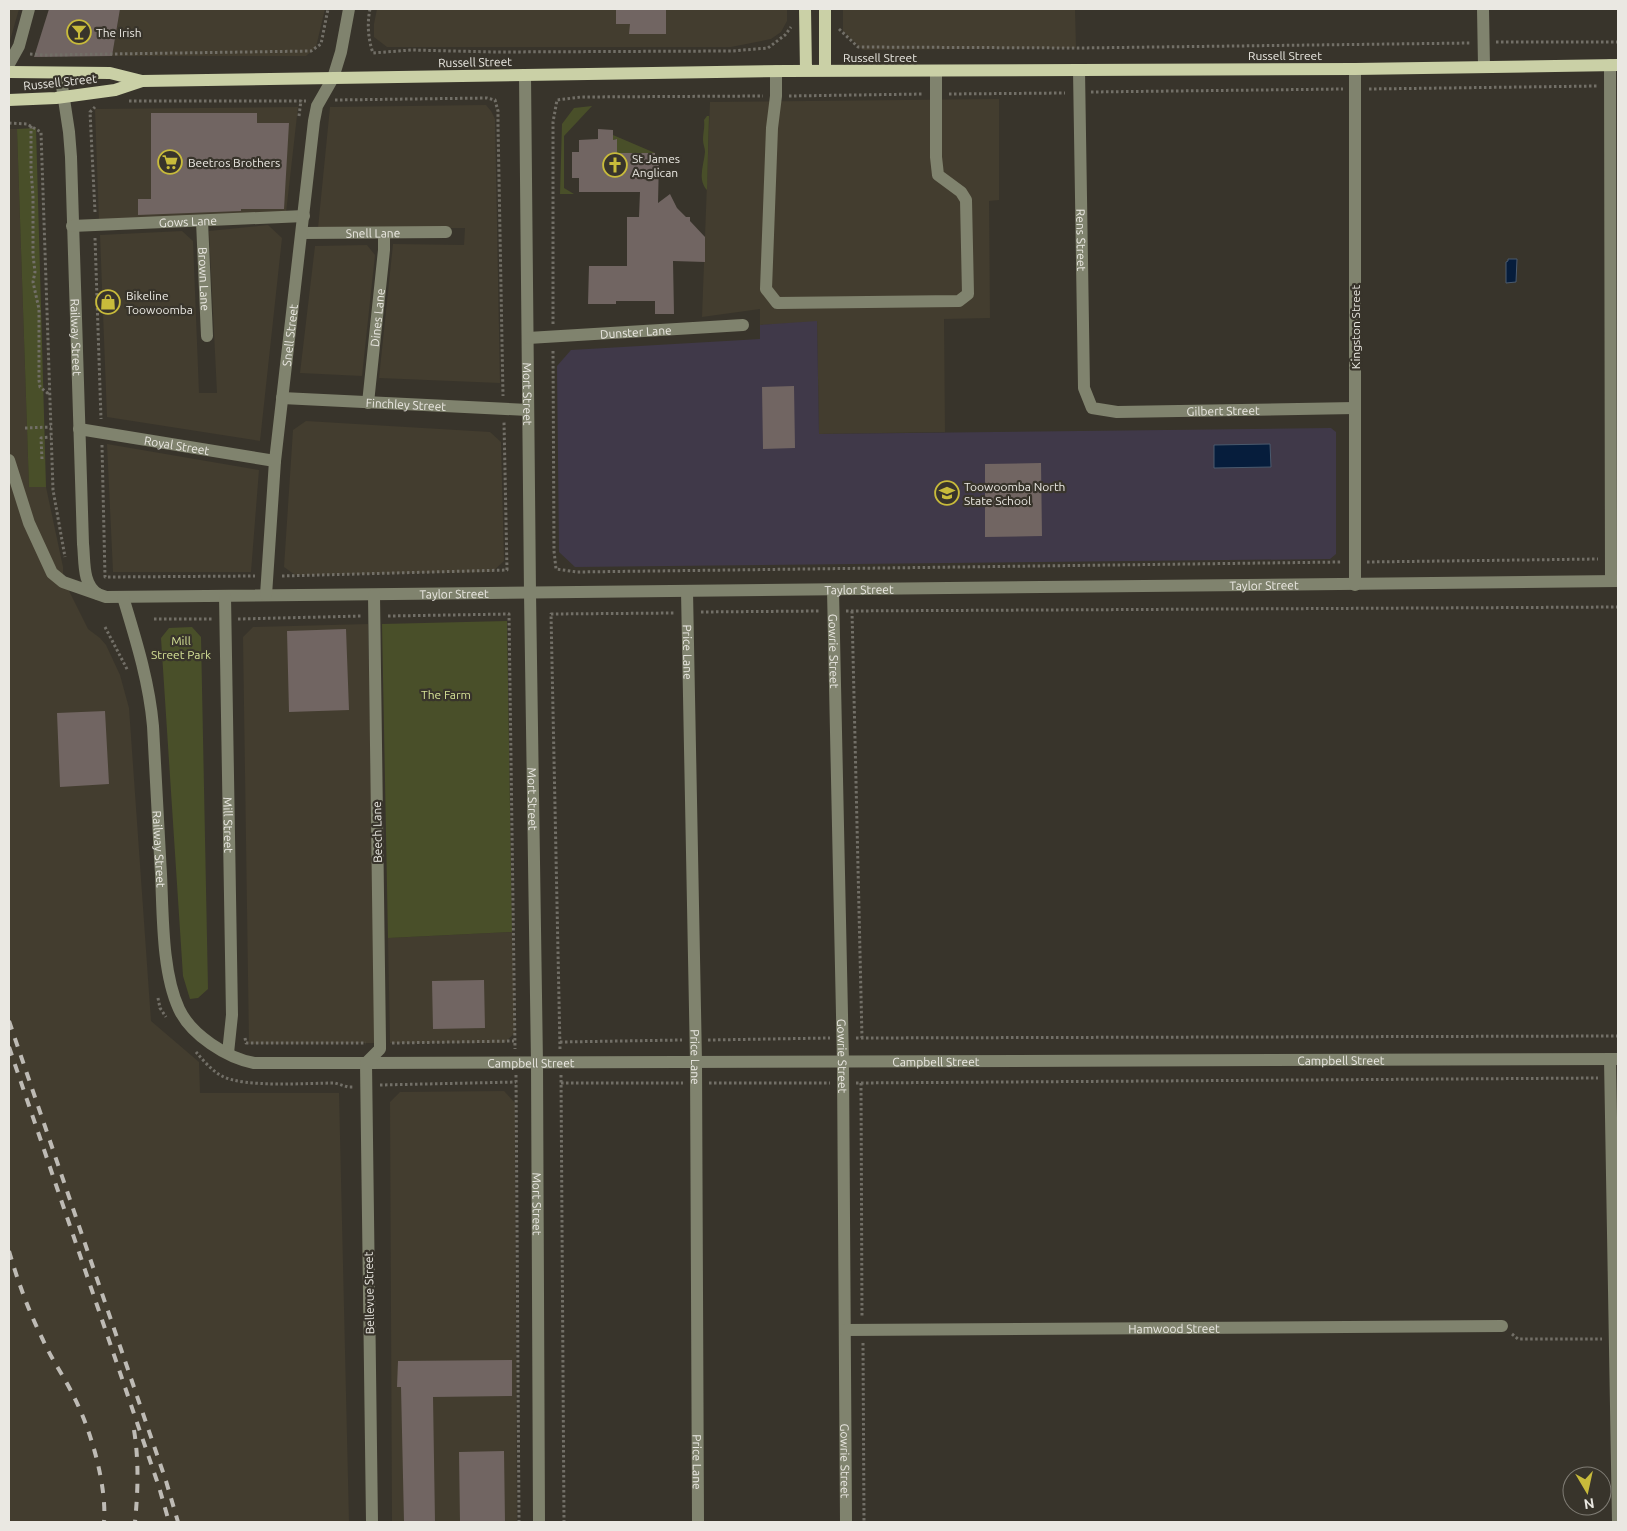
<svg xmlns="http://www.w3.org/2000/svg" width="1627" height="1531" viewBox="0 0 1627 1531" font-family="Ubuntu,sans-serif">
  <style>
    .built { fill: #433d2f }
    .education { fill: #403949 }
    .green { fill: #494f29 }
    .water { fill: #061d3c; stroke: #4a5a6e }
    .building { fill: #716562 }
    .lines { fill: none; stroke-linecap: round; stroke-linejoin: round }
    .path { stroke: #726f67; stroke-width: 3; stroke-dasharray: 2.5 2.5; stroke-linecap: butt }
    .minor { stroke: #80836e; stroke-width: 12 }
    .major { stroke: #cad0a6; stroke-width: 12 }
    .rail { stroke: #bebbb5; stroke-width: 4; stroke-dasharray: 9 9; stroke-linecap: butt }
    .labels { text-anchor: middle; dominant-baseline: central; stroke-width: 4.5; stroke-linejoin: round; paint-order: stroke }
    .poi-label { font-size: 12px; fill: #eae8e2; stroke: #38342b; text-anchor: start }
    .street-label { font-size: 12px; fill: #eae8e2; stroke: #38342b }
    .park-label { font-size: 12px; fill: #d4e095; stroke: #38342b }
  </style>
  <rect width="100%" height="100%" fill="#38342b"/>
  <path class="built" d="M9,9H19L9,44Z
    M120,9H325L316,47L306,56H112Z
    M377,9H787V21L781,32L771,39L731,47H387L374,37V24Z
    M843,9H1075L1076,48L863,50L843,31Z
    M999,99V200L989,201L990,318L944,319L945,432L819,434L817,322L760,325V309L702,317L710,102Z
    M486,105L491,111L495,119L500,383L379,378L393,244L464,245L465,228H318L330,107Z
    M298,107L286,213L99,221L95,109Z
    M9,129H17L29,487H46L63,567V579L88,629L100,638L106,645L120,675L129,708L151,1021L199,1062L200,1093H339L349,1522H9Z
    M268,225L282,238L260,441L107,417L100,235L182,231L193,241L199,393H217L209,231Z
    M367,245L375,255L362,376L300,373L315,246Z
    M306,421L490,432L501,442L504,561L492,572L295,575L284,567L293,430Z
    M107,444L259,470L251,572H113Z
    M368,624L376,1043L249,1044L243,637L253,627Z
    M512,932L515,1033L504,1043H390L388,938Z
    M504,1091L515,1103L517,1522H392L390,1102L400,1092Z"/>
  <path class="education" d="M817,321L819,434L1331,428L1336,432V554L1330,559L575,567L559,552L557,366L571,350L760,339V325Z"/>
  <path class="green" d="M592,106L564,136V188L574,194H560L562,124L574,108Z
    M707,116H709L707,190C697,179 704,165 705,152C705,148 703,144 703,140C703,133 705,127 704,120Z
    M36,128L46,487H29L17,129Z
    M613,135L655,153H617L616,139L613,140Z
    M507,621L512,932L388,938L382,624Z
    M192,627L201,637L208,989L198,998L190,999L183,976L161,638L169,628Z"/>
  <path class="water" d="M1508,259H1517L1516,282L1506,283V262L1508,261Z
    M1270,444L1271,467L1214,468V445Z"/>
  <path class="building" d="M49,9H120L112,56L34,57Z
    M616,9H666V34H629L630,24H616Z
    M151,113H257V123H289L284,209H241V211L138,215V199H151Z
    M598,129L613,130V140L617,139V153H655V160L659,159L658,203L670,194L677,208L686,217H690V221L705,237V262L673,261L674,314H655V301H616V304H588L589,266H627V217H639L640,192H579V178H572V152H579V140L598,139Z
    M794,386L795,448L763,449L762,387Z
    M1041,463L1042,536L985,537V464Z
    M346,629L349,710L289,712L287,631Z
    M105,711L109,784L60,787L57,713Z
    M484,980L485,1028L433,1029L432,981Z
    M512,1360V1396L433,1397L435,1522H404L401,1387H397L398,1361Z
    M504,1451L505,1522H460L459,1452Z"/>
  <g class="lines">
    <path class="path" d="M370,9C367,23 368,39 373,53L411,50L495,52L732,51L768,48L785,35L791,27
      M839,29L858,47L1078,48L1470,43
      M1496,42H1618
      M30,54L44,55L311,51L321,44L328,9
      M1369,89L1598,86
      M1091,92L1343,89
      M949,94L1065,93
      M789,96L923,94
      M335,100L487,98L495,100L498,111V125L503,396
      M129,101H306
      M299,116L301,100
      M9,123L27,124L41,132L53,490L65,557
      M31,126V170L33,196V255L35,272L33,282L39,309V380L40,387L50,395
      M95,212L90,112L95,107
      M95,238L101,419
      M553,324V122L557,100L581,97L763,96
      M553,351L554,551L556,569L577,572L1341,562
      M25,428L51,427
      M102,445L105,577L255,576
      M42,459L41,438L51,437
      M1367,562L1598,559
      M282,576L507,570L504,422
      M846,611L1618,607
      M852,611L862,1038
      M701,612L820,611
      M388,616L509,614L515,1049
      M154,619H212
      M238,619L362,616
      M105,627L128,671
      M158,998L160,1008L166,1017
      M245,1038L246,1043H366
      M856,1038L1618,1036
      M708,1040L830,1038
      M560,1042L682,1040
      M392,1043L514,1041
      M560,1049L551,614L675,613
      M196,1052C203,1060 212,1071 222,1076C244,1088 308,1083 335,1083L348,1087H353
      M516,1075L519,1522
      M561,1075L564,1522
      M561,1083H683
      M709,1083H830
      M856,1083L1598,1078
      M861,1083L862,1317
      M380,1085L516,1082
      M1512,1334L1518,1339H1602
      M863,1343L864,1522"/>
    <g class="minor">
      <path d="M1483,9L1484,66"/>
      <path d="M9,64L19,46L29,9"/>
      <path d="M1610,65L1611,581"/>
      <path id="s1" d="M1079,70L1084,388L1092,408L1117,412L1355,408"/>
      <path d="M776,71V96L772,128L766,289L777,303L959,301L968,294L966,200L961,192L938,175L936,157V71"/>
      <path id="s2" d="M60,73L69,132L71,157L83,544C85,561 82,584 98,594"/>
      <path id="s3" d="M525,75L530,593L537,1063L539,1522"/>
      <path id="s4" d="M202,221L207,336"/>
      <path id="s5" d="M72,226L304,216"/>
      <path id="s6" d="M302,233L446,232"/>
      <path id="s7" d="M528,338L743,325"/>
      <path id="s8" d="M282,398L528,410"/>
      <path id="s9" d="M368,403L384,250V233"/>
      <path id="s10" d="M79,429L275,461"/>
      <path id="s11" d="M9,460L29,523L52,573L63,582L106,597L1618,581"/>
      <path d="M1355,585V69"/>
      <path id="s12" d="M833,590L843,1062L846,1522"/>
      <path id="s13" d="M687,591L696,1062L698,1522"/>
      <path id="s14" d="M266,595L275,461L314,121L317,106L333,78L341,52L349,9"/>
      <path id="s15" d="M225,596L232,1015L228,1053"/>
      <path id="s16" d="M123,597C136,640 149,681 153,726C156,776 158,825 161,874C163,916 162,972 179,1009C191,1035 227,1058 254,1063H366L1618,1059"/>
      <path d="M1610,1059L1618,1522"/>
      <path id="s17" d="M845,1330L1502,1326"/>
      <path d="M372,1522L366,1063L380,1049V1043L374,595"/>
    </g>
    <path class="major" d="M805,9L806,71
      M825,9V71
      M9,72L110,73L142,81L785,71L1355,69L1618,65
      M9,100L56,98L115,90L142,81"/>
    <path class="rail" d="M9,1021L166,1481L178,1522
      M9,1047L159,1487L169,1522
      M9,1251C18,1282 29,1312 43,1340C52,1360 65,1378 74,1397C91,1430 107,1486 104,1522
      M134,1430C139,1461 138,1491 135,1522"/>
  </g>
  <defs>
    <g id="bar-ring" transform="scale(1.25)"><circle r="9.5" fill="#38342b" stroke="#c8bb3b" stroke-width="1.5"/><path d="M-6-5H6L.8 .8V4.5H3.5V6h-7V4.5H-.8V.8Z" fill="#c8bb3b"/></g>
    <g id="supermarket-ring" transform="scale(1.25)"><circle r="9.5" fill="#38342b" stroke="#c8bb3b" stroke-width="1.5"/><path d="M-6-5.5h2.5l.6 2H6L4.5 2H-2.5L-4.4-4H-6ZM-1.5 3.2a1.3 1.3 0 1 0 .1 0ZM3 3.2a1.3 1.3 0 1 0 .1 0Z" fill="#c8bb3b"/></g>
    <g id="church-ring" transform="scale(1.25)"><circle r="9.5" fill="#38342b" stroke="#c8bb3b" stroke-width="1.5"/><path d="M-1.2-6h2.4v3.5h3.3v2.4h-3.3V6h-2.4V-.1h-3.3v-2.4h3.3Z" fill="#c8bb3b"/></g>
    <g id="shop-ring" transform="scale(1.25)"><circle r="9.5" fill="#38342b" stroke="#c8bb3b" stroke-width="1.5"/><path d="M-5-2.5h2.3a2.7 3.5 0 0 1 5.4 0H5L5.5 6h-11ZM-1.5-2.5h3a1.5 2.3 0 0 0-3 0Z" fill="#c8bb3b"/></g>
    <g id="school-ring" transform="scale(1.25)"><circle r="9.5" fill="#38342b" stroke="#c8bb3b" stroke-width="1.5"/><path d="M0-5L7-2L0 1L-7-2ZM-4 1L0 2.5L4 1V4Q0 6-4 4Z" fill="#c8bb3b"/></g>
  </defs>
  <g fill-rule="evenodd">
    <use href="#bar-ring" x="79" y="32"/>
    <use href="#supermarket-ring" x="170" y="162"/>
    <use href="#church-ring" x="615" y="165"/>
    <use href="#shop-ring" x="108" y="302"/>
    <use href="#school-ring" x="947" y="493"/>
  </g>
  <g class="labels">
    <g class="poi-label">
      <text x="96" y="32">The Irish</text>
      <text x="632" y="158">St James<tspan x="632" dy="14">Anglican</tspan></text>
      <text x="188" y="162">Beetros Brothers</text>
      <text x="126" y="295">Bikeline<tspan x="126" dy="14">Toowoomba</tspan></text>
      <text x="964" y="486">Toowoomba North<tspan x="964" dy="14">State School</tspan></text>
    </g>
    <g class="street-label">
      <text x="1285" y="55">Russell Street</text>
      <text x="880" y="57">Russell Street</text>
      <text transform="translate(475 62) rotate(-1)">Russell Street</text>
      <text transform="translate(60 82) rotate(-6)">Russell Street</text>
      <text stroke="none"><textPath href="#s5" startOffset="116">Gows Lane</textPath></text>
      <text stroke="none"><textPath href="#s6" startOffset="71">Snell Lane</textPath></text>
      <text stroke="none"><textPath href="#s1" startOffset="170">Rens Street</textPath></text>
      <text stroke="none"><textPath href="#s4" startOffset="58">Brown Lane</textPath></text>
      <text stroke="none"><textPath href="#s9" startOffset="86">Dines Lane</textPath></text>
      <text transform="translate(1355 327) rotate(-90)">Kingston Street</text>
      <text stroke="none"><textPath href="#s7" startOffset="108">Dunster Lane</textPath></text>
      <text stroke="none"><textPath href="#s14" startOffset="261">Snell Street</textPath></text>
      <text stroke="none"><textPath href="#s2" startOffset="265">Railway Street</textPath></text>
      <text stroke="none"><textPath href="#s3" startOffset="319">Mort Street</textPath></text>
      <text stroke="none"><textPath href="#s8" startOffset="124">Finchley Street</textPath></text>
      <text stroke="none"><textPath href="#s1" startOffset="471">Gilbert Street</textPath></text>
      <text stroke="none"><textPath href="#s10" startOffset="99">Royal Street</textPath></text>
      <text stroke="none"><textPath href="#s11" startOffset="1339">Taylor Street</textPath></text>
      <text stroke="none"><textPath href="#s11" startOffset="934">Taylor Street</textPath></text>
      <text stroke="none"><textPath href="#s11" startOffset="529">Taylor Street</textPath></text>
      <text stroke="none"><textPath href="#s12" startOffset="61">Gowrie Street</textPath></text>
      <text stroke="none"><textPath href="#s13" startOffset="61">Price Lane</textPath></text>
      <text stroke="none"><textPath href="#s3" startOffset="724">Mort Street</textPath></text>
      <text stroke="none"><textPath href="#s15" startOffset="229">Mill Street</textPath></text>
      <text transform="translate(377 832) rotate(-91)">Beech Lane</text>
      <text stroke="none"><textPath href="#s16" startOffset="256">Railway Street</textPath></text>
      <text stroke="none"><textPath href="#s12" startOffset="466">Gowrie Street</textPath></text>
      <text stroke="none"><textPath href="#s13" startOffset="466">Price Lane</textPath></text>
      <text stroke="none"><textPath href="#s16" startOffset="1600">Campbell Street</textPath></text>
      <text stroke="none"><textPath href="#s16" startOffset="1195">Campbell Street</textPath></text>
      <text stroke="none"><textPath href="#s16" startOffset="790">Campbell Street</textPath></text>
      <text stroke="none"><textPath href="#s3" startOffset="1129">Mort Street</textPath></text>
      <text transform="translate(369 1293) rotate(-91)">Bellevue Street</text>
      <text stroke="none"><textPath href="#s17" startOffset="329">Hamwood Street</textPath></text>
      <text stroke="none"><textPath href="#s12" startOffset="871">Gowrie Street</textPath></text>
      <text stroke="none"><textPath href="#s13" startOffset="871">Price Lane</textPath></text>
    </g>
    <g class="park-label">
      <text x="181" y="640">Mill<tspan x="181" dy="14">Street Park</tspan></text>
      <text x="446" y="694">The Farm</text>
    </g>
  </g>
  <rect width="1627" height="1531" fill="none" stroke="#eae8e2" stroke-width="20"/>
  <g transform="translate(1587 1491) rotate(171)"><circle r="24" fill="#38342b" stroke="#7f7c74"/>
  <path d="M0-4L9 19L0 12L-9 19Z" fill="#c8bb3b"/>
  <text y="-8" font-size="14" font-weight="bold" text-anchor="middle" fill="#eae8e2">N</text>
  </g>
</svg>
